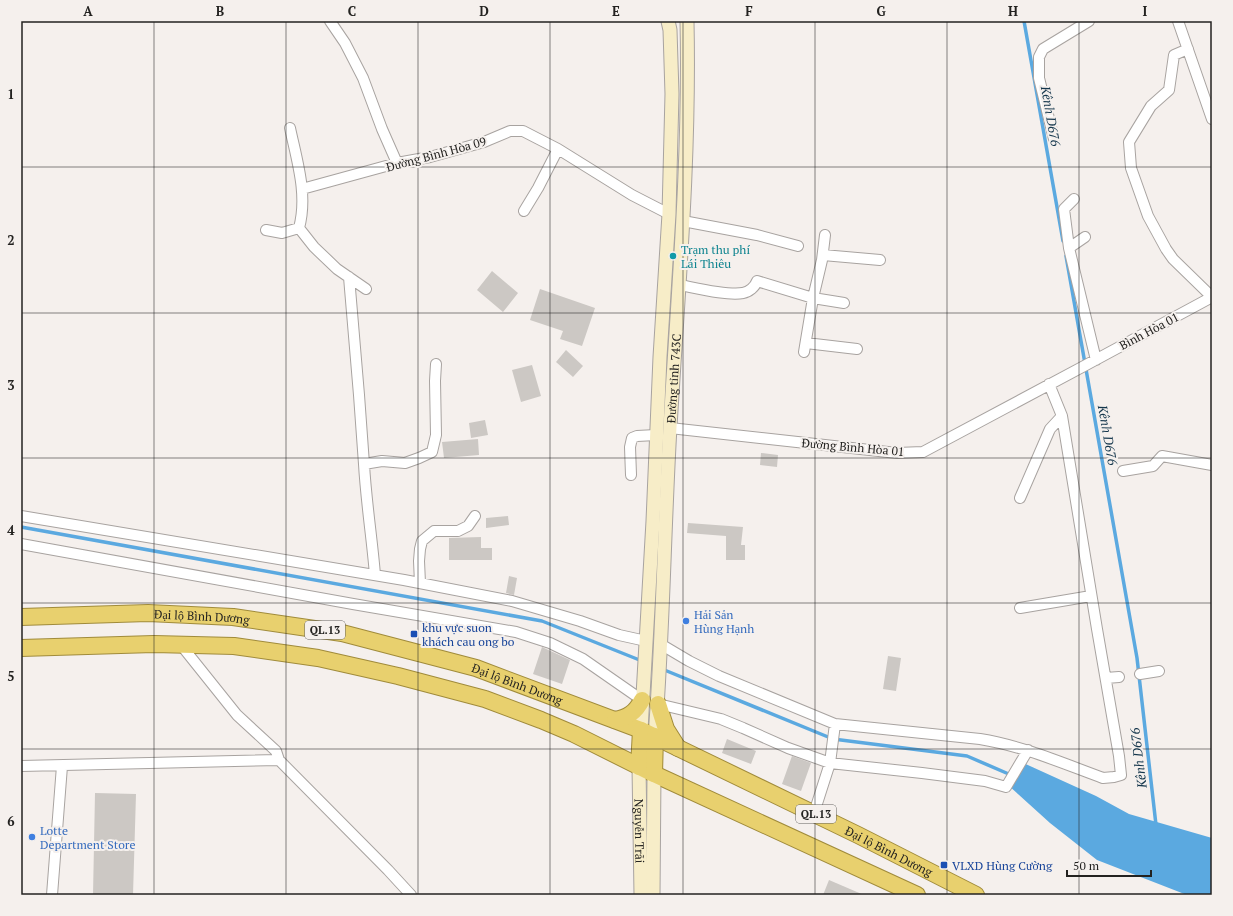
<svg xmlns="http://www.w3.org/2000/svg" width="1233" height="916" viewBox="0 0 1233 916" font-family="'PT Serif',serif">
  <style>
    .water { fill: #5ba9e0 }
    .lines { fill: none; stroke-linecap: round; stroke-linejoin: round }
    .stream { stroke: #5ba9e0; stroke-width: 3.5 }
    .building { fill: #ccc8c4 }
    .minor-casing { stroke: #a8a3a0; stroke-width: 12 }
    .secondary-casing { stroke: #a8a3a0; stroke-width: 15 }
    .trunk-casing { stroke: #a08b3b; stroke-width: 18 }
    .minor { stroke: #fff; stroke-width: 10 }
    .secondary { stroke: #f7edc8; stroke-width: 13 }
    .trunk { stroke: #e8d06e; stroke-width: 16 }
    .grid { fill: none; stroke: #232220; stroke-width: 1; stroke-opacity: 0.55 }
    .culture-dot { fill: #0f9aa8; stroke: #f5f0ed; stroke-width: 1.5 }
    .shop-dot { fill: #3f7fe0; stroke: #f5f0ed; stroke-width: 1.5 }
    .transit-dot { fill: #1a4fb4; stroke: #f5f0ed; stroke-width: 1.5 }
    .labels { text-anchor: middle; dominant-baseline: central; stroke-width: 4; stroke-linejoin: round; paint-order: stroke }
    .shield { fill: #f5f0ed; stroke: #62605e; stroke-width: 1 }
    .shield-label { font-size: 11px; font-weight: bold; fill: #232220 }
    .street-label { font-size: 12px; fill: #232220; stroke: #f5f0ed }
    .culture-label { font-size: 12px; fill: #0d838f; stroke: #f5f0ed; text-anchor: start }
    .shop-label { font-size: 12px; fill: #366cbe; stroke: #f5f0ed; text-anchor: start }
    .transit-label { font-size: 12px; fill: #164399; stroke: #f5f0ed; text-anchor: start }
    .water-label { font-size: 13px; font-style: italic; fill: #14364c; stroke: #f5f0ed }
    .neatline { fill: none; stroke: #232220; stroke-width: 1.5 }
    .grid-label { font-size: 13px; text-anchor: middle; font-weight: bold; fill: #232220 }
  </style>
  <rect width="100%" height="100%" fill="#f5f0ed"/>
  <path class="water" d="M1019,761L1096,796L1129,814L1212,838V895H1187L1097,860L1050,823L1008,785Z"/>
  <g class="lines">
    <path class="stream" d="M1024,21L1063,241
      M1066,256L1137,658L1156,825
      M21,527L542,621L642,661
      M662,669L833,739L967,756L1011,775"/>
  </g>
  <path class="building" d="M492,271L518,293L503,312L477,290Z
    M540,289L595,308L582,346L560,339L563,331L530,320Z
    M566,350L583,366L573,377L556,362Z
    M532,365L541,396L521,402L512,370Z
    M485,420L488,435L471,438L469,423Z
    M478,439L479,455L444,458L442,442Z
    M761,453L778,455L777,467L760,465Z
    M508,516L509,525L486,528V518Z
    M688,523L743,527L741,545H745V560H726V536L687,533Z
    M481,537V548H492V560H449V538Z
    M509,576L517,578L514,595L506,593Z
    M542,647L570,660L562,684L533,674Z
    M888,656L901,658L896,691L883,689Z
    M727,739L756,751L751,764L722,753Z
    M792,756L811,763L801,791L782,784Z
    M95,793L136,794L133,895H93Z
    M829,880L864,895H823Z"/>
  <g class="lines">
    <g class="minor-casing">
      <path id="minor" d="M330,21L345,43L363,78L382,129L397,163
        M1178,21L1212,119
        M1188,49L1174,55L1169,90L1151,106L1129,142L1131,168L1148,216L1166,249L1173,259L1212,297
        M290,128C297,161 308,195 299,228L314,247L337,269L366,289
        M1054,139L1039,78V57L1043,49L1089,21
        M302,189L397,163L430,157L484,142L510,131H523L558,149L632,195L669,214
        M1074,199L1064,209L1069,248L1096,360
        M524,211L538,188L558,149
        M683,221L757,235L798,246
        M266,230L282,233L299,228
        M1069,248L1085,237
        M823,255L880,260
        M349,277L359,395L364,464
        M680,285C696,288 728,296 743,293C749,292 755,287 757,281L813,298L822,260L825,235
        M806,343L857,349
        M804,352L813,298L844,303
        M670,428L897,453L923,452L1086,365L1212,297
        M1123,471L1153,466L1162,456L1212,465
        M631,475L630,447L632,438L637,436L656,435
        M1020,498L1050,429L1062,416
        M21,516L404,580L512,601L580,621L619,635L646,641
        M21,544L353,604L516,632L550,643L583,659L642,700
        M375,575C372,538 366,501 364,464L382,461L405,463L419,458L432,452L436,435L435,381L436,364
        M420,583L419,561L420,549L422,541L434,531H458L468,526L475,516
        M1020,608L1091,596
        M181,645L237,715L276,751L279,760L388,870L411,895
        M662,645L689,661L719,676L835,724L980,739C1023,746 1062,763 1103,778L1114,777L1121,775L1119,756L1097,629L1062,416L1049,384
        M1140,674L1159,671
        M1106,678L1119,677
        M658,704L721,719L743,728L788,748L830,763L922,773L985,781L1006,787L1028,750
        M21,766L279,760
        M814,813L830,763L835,724
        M52,895L62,766"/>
    </g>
    <g class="secondary-casing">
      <g id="secondary">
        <path d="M641,730L653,521L660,357L669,214L672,94L670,30L668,21"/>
        <path id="s1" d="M655,736C663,633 664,530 670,427C678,292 690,157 687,21"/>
        <path id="s2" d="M639,767L641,895"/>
        <path d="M653,895L654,774"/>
      </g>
    </g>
    <g class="trunk-casing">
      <g id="trunk">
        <path id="s3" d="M21,617L148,613L233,617L342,633L476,668L641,730L858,835L976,895"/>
        <path d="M21,648L154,644L234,646L318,658L398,676L485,699L541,720L574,734L654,774L917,895"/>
        <path d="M658,704L666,729L678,748"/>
        <path d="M615,720C628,718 636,712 642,700"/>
        <path d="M639,767L641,730"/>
        <path d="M654,774L655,736"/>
      </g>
    </g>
    <use href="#minor" class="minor"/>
    <use href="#secondary" class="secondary"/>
    <use href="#trunk" class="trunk"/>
  </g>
  <path class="grid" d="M154,21V895M286,21V895M418,21V895M550,21V895M683,21V895M815,21V895M947,21V895M1079,21V895M21,167H1212M21,313H1212M21,458H1212M21,603H1212M21,749H1212"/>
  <circle class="culture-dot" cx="673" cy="256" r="4"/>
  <g class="shop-dot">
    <circle cx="686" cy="621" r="4"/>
    <circle cx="32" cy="837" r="4"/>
  </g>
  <g class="transit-dot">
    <rect x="410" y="630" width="8" height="8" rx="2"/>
    <rect x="940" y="861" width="8" height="8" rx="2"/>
  </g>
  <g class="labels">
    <g class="shield">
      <rect x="305" y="621" width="40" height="18" rx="3"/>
      <rect x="796" y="805" width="40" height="18" rx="3"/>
    </g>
    <g class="shield-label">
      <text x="325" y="630">QL.13</text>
      <text x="816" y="814">QL.13</text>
    </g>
    <g class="street-label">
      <text transform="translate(436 154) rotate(-15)">Đường Bình Hòa 09</text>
      <text transform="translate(1149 331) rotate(-28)">Bình Hòa 01</text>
      <text stroke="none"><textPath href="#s1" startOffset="358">Đường tỉnh 743C</textPath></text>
      <text transform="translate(853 447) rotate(5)">Đường Bình Hòa 01</text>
      <text stroke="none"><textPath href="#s3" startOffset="181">Đại lộ Bình Dương</textPath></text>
      <text stroke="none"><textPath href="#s3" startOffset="505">Đại lộ Bình Dương</textPath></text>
      <text stroke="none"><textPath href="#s2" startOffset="64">Nguyễn Trãi</textPath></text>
      <text stroke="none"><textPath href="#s3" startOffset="913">Đại lộ Bình Dương</textPath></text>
    </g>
    <g class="culture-label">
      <text x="681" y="249">Trạm thu phí<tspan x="681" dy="14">Lái Thiêu</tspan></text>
    </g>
    <g class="shop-label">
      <text x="694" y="614">Hải Sản<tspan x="694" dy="14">Hùng Hạnh</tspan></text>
      <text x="40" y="830">Lotte<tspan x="40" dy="14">Department Store</tspan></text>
    </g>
    <g class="transit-label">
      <text x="422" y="627">khu vực suon<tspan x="422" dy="14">khách cau ong bo</tspan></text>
      <text x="952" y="865">VLXD Hùng Cường</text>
    </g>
    <g class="water-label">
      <text transform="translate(1051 116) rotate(80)">Kênh D676</text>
      <text transform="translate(1108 435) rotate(80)">Kênh D676</text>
      <text transform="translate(1138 758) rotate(-97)">Kênh D676</text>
    </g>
  </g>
  <rect width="1233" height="916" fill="none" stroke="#f5f0ed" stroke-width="44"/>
  <path d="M1067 870v6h84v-6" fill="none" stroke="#232220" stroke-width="2"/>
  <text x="1073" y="870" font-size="12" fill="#232220" stroke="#f5f0ed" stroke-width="3" paint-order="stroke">50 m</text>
  <rect x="22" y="22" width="1189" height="872" class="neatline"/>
  <g class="grid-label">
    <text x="88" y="16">A</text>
    <text x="220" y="16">B</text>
    <text x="352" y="16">C</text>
    <text x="484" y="16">D</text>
    <text x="616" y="16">E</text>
    <text x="749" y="16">F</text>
    <text x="881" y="16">G</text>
    <text x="1013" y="16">H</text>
    <text x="1145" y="16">I</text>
    <text x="11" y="99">1</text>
    <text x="11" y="245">2</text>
    <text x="11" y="390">3</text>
    <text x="11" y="535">4</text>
    <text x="11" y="681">5</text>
    <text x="11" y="826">6</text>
  </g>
</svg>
